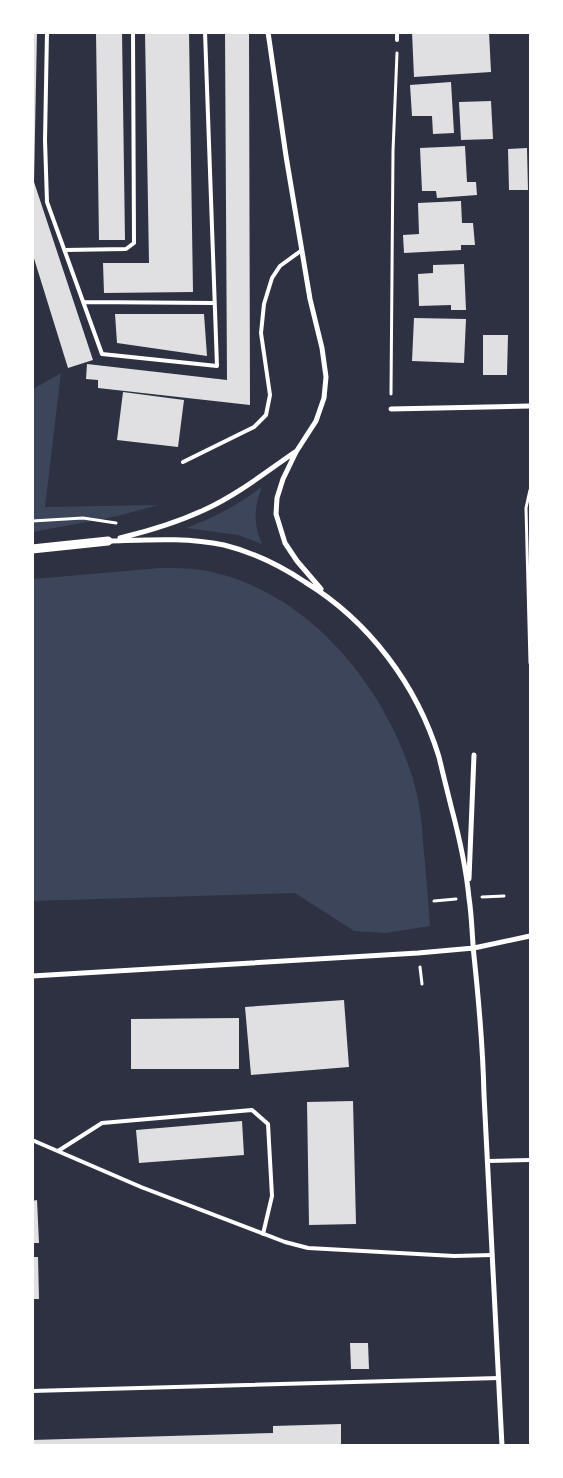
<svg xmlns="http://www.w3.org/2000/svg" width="563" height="1478" viewBox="0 0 563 1478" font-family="Commissioner,sans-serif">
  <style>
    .green { fill: #3c4559 }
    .building { fill: #e0e0e3 }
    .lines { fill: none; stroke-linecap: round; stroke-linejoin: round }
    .path { stroke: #fff; stroke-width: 3 }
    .service { stroke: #fff; stroke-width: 4 }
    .minor { stroke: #fff; stroke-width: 5 }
    .tertiary { stroke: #fff; stroke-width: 9 }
  </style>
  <rect width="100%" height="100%" fill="#2d3142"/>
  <path class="green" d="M61,373L45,507L158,505L118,516L33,532V392L35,388Z
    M262,487C254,509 253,521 262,544L238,535L186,528C216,517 237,505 262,487Z
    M160,568C174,568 188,568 202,570C307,588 388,688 415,786C420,805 422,824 423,843C426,870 428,898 430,926L385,933L354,931L295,893L33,901V579Z"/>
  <path class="building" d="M32,32H37L34,182L93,360L68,368L32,252Z
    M96,32H122L125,240H99Z
    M145,32H189L193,292L104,293L103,263H149Z
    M225,32H249L250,405L98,388V380L86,379L87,364L227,380Z
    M412,32H489L491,72L414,77Z
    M451,82L454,133L433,134L432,116H412L410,85Z
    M491,101L493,139L461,140L459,102Z
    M465,146L467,182H476L477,195L437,198L436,191H422L420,148Z
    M527,148L528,190H509L508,149Z
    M461,201L462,223H473L475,245H461V250L404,253L403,235L419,234L418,203Z
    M464,264L466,310H451V305L419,306L418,274L433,273V265Z
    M115,314H204L207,356L117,343Z
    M414,318L466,319L464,363L412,361Z
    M483,335H508L507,375H483Z
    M123,392L184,400L178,447L117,440Z
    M344,1000L349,1067L251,1075L245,1007Z
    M239,1018V1069H131V1019Z
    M353,1101L356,1224L309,1225L307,1102Z
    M242,1121L244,1155L139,1163L136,1130Z
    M37,1200L39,1243H32V1201Z
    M32,1257H38L39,1299H32Z
    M350,1343H368L369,1369H351Z
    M341,1424V1446H32V1440L273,1433V1426Z"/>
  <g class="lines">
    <path class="path" d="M391,394L393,151L397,53
      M530,490L526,508L530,663
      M32,521L83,518L116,523
      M482,897L504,896
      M434,901L456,899
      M420,967L422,984"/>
    <path class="service" d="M47,32L45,140L47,202L102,354L217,366L205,32
      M397,40V32
      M65,250L126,249L134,243L133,32
      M84,302L213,303
      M183,462L254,427L266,415L270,395L261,333L264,304L272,278L280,266L302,250
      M32,1140L141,1187L285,1242L308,1248L454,1256L492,1255
      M58,1151L102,1123L252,1110L268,1124L272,1196L263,1234
      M488,1161L530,1160
      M32,1391L499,1378"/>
    <path class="minor" d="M268,32L286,156L310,299L322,348L326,377L324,398L316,421L296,452L283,479L277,498L276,514L285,543L297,561L321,589
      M391,409L530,406
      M120,538C149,531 178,522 204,510C237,495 266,472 295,452
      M108,541C146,540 186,537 224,545C252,552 281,566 305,582C369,621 417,685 439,757C443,774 447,790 451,806C459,836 466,867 469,898C472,917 472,937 474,956C479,1003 483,1049 484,1095L502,1446
      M469,879L474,755
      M32,976L418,953L474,948L530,936"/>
    <path class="tertiary" d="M32,549L108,541"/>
  </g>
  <rect width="563" height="1478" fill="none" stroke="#ffffff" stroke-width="68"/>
</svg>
